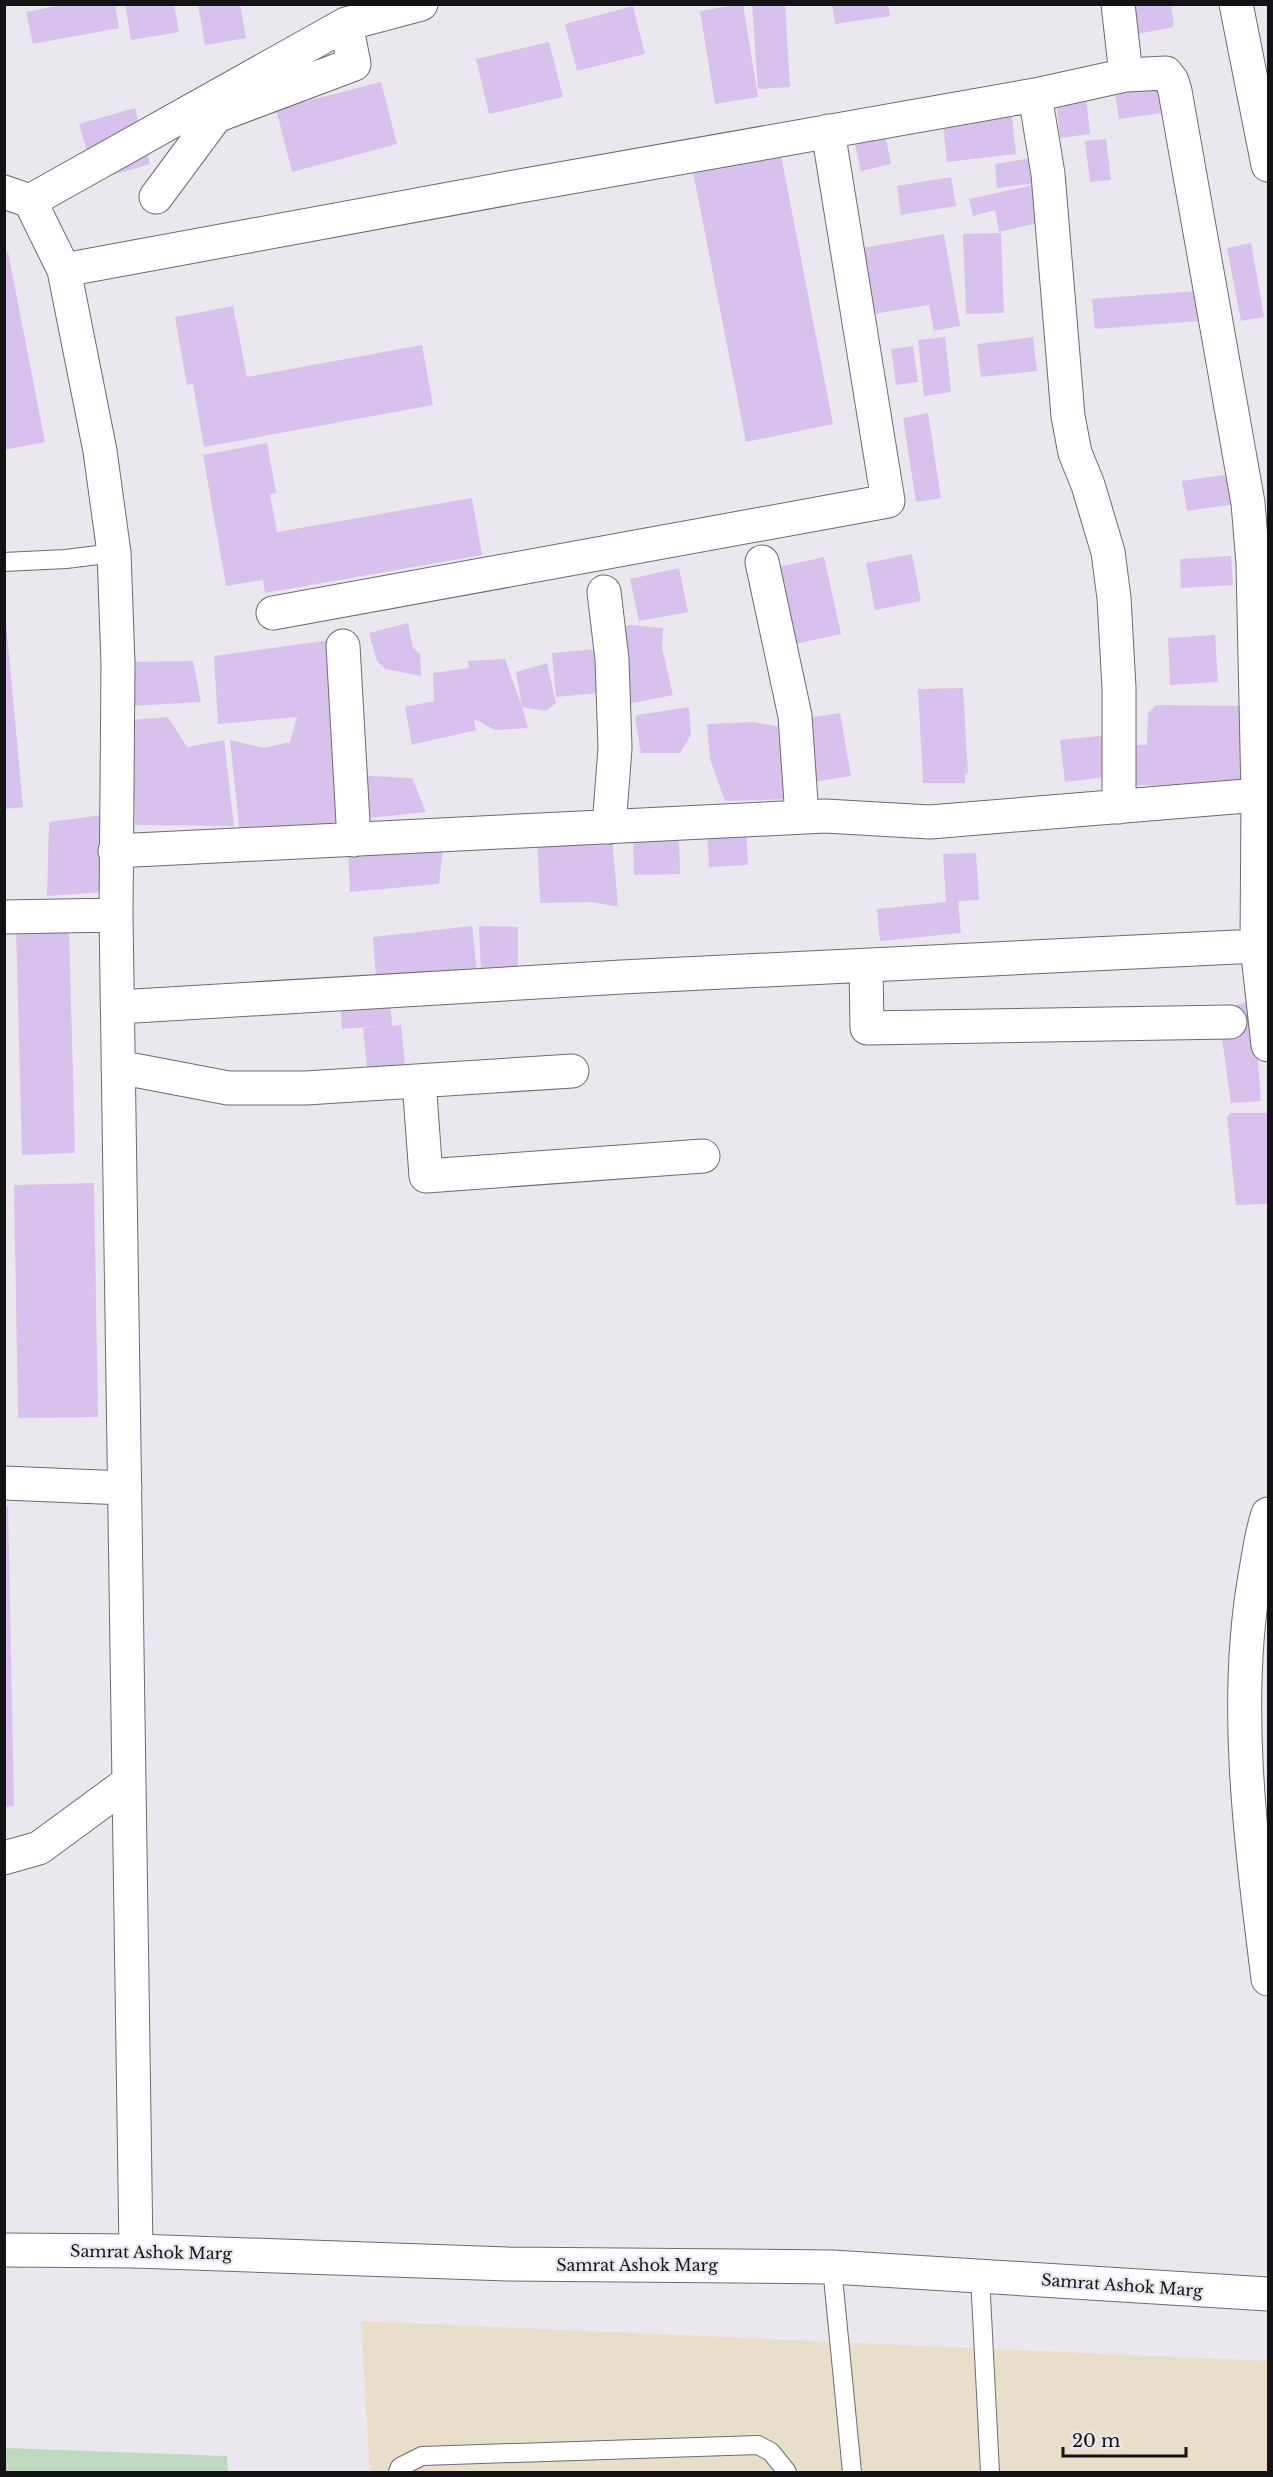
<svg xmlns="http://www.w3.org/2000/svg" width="1273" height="2477" viewBox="0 0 1273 2477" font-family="'Libre Baskerville',serif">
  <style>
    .commercial { fill: #e8dec9 }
    .green { fill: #bedabe }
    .building { fill: #d9c1ed }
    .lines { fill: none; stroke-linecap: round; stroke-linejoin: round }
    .lane-casing { stroke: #6e6a72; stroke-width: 20 }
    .street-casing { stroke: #6e6a72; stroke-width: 35 }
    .secondary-casing { stroke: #6e6a72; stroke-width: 35 }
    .lane { stroke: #fff; stroke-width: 18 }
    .street { stroke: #fff; stroke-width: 33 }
    .secondary { stroke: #fff; stroke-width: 33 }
    .labels { text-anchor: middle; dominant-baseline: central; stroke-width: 4.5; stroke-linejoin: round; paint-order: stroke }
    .street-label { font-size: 16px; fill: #131215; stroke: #ebe7ef }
  </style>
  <rect width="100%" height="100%" fill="#ebe7ef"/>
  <path class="commercial" d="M361,2321L1268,2361V2472H370Z"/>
  <path class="green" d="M5,2448L227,2456L228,2472H5Z"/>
  <path class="building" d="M68,4H115L119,28L33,44L26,12Z
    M125,4H174L179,32L131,40Z
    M198,4H240L246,38L205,45Z
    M743,4L758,97L715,104L700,11Z
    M752,4H785L790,87L758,89Z
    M832,4H888L890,16L835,24Z
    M1126,4H1171L1174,27L1132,35Z
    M633,6L645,54L577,71L565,24Z
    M549,42L563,97L489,114L476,59Z
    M1164,81L1169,112L1119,119L1114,87Z
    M381,82L397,144L292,172L276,109Z
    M1086,96L1090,134L1060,138L1056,99Z
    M135,108L150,164L95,180L79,124Z
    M1011,108L1016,154L947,162L942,117Z
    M884,128L891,164L861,171L853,135Z
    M1106,139L1111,180L1090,182L1085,141Z
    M780,150L833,424L746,442L692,167Z
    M1038,157L1044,182L997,188L995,164Z
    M951,177L956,206L901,215L897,186Z
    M1033,185L1041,222L999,232L995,210L973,216L969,199Z
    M1001,233L1004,313L966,314L963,234Z
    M944,234L960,326L934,331L929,305L874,314L862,248Z
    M1251,243L1264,317L1241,321L1227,248Z
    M8,252L45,442L4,450V253Z
    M1197,291L1199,321L1095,329L1092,299Z
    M233,306L247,377L422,345L433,405L204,447L193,384L187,385L175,317Z
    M945,337L951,392L924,396L918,340Z
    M1033,337L1037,371L981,377L977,344Z
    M913,346L918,382L896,385L891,349Z
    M928,413L941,498L916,502L903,418Z
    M267,443L276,493L270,494L277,532L472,498L482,555L265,593L263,580L226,586L203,455Z
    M1230,474L1235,504L1187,511L1182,481Z
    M912,554L921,601L875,610L866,563Z
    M1231,556L1233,585L1181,588L1180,559Z
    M824,557L841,634L791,645L774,568Z
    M679,568L688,612L639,621L630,579Z
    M4,601L23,807L4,809Z
    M408,623L413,648L420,654L421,676L385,669L377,661L369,633Z
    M631,625L663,628L662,648L673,695L623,705L613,628Z
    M1215,635L1218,682L1170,685L1168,638Z
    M331,640L354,828L240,835L230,740L264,748L290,742L297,717L218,724L214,656Z
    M597,649L610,692L556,697L552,653Z
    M505,659L522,707L516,672L547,663L556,703L546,711L522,707L528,728L495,730L474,719L476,730L412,745L405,707L434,701L433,673L469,668L468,661Z
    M193,661L201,702L132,706L130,662Z
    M963,688L968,773L965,774V783H923L918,689Z
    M1156,705L1246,706L1244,787L1125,785L1126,744L1147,745L1148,713Z
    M689,707L691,735L680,753H641L635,718L637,715Z
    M840,713L851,776L812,782L802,719Z
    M168,717L187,747L224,740L234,826L135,825L132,720Z
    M754,722L786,728L797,799L725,801L710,759L707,724Z
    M1108,735L1113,776L1065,782L1060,740Z
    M351,775L412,778L426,812L360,819Z
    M102,815L104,892L47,896L49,822Z
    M746,827L748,865L709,867L707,829Z
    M537,834L612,837L618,907L592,902L540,903Z
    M679,837L680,874L634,875L633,838Z
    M444,840L439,884L350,892L348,849Z
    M976,853L979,900L958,901L961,933L880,941L877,909L946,902L943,854Z
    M69,926L75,1153L22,1155L16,928Z
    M472,926L477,972L376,977L373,937Z
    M479,926L518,927V968L481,972Z
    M390,992L392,1026L401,1025L405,1065L367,1068L363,1028L380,1026L342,1029L340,996Z
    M1253,1000L1261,1101L1231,1103L1221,1031L1227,1008Z
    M1230,1113H1267L1268,1204L1236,1205L1227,1117Z
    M94,1183L98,1417L18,1418L14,1185Z
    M4,1507H8L14,1806L4,1807Z"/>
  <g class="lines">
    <g class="lane-casing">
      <path id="lane" d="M4,562L66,559L114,553
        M832,2267L852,2472
        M980,2276L990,2472
        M398,2472L400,2467L422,2456L758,2445L771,2452L787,2472"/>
    </g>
    <g class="street-casing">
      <path id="street" d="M1118,4L1126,75
        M1035,95L1048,174L1068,416L1075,453L1088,485L1108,552L1114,598L1119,688V807
        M4,192L30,201L64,270L100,451L114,553L118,663L116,915L136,2251
        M156,197L216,116L354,64L346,24
        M30,201L346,24L421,4
        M64,270L520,186L1035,95L1126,75L1166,73L1172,81L1175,91L1248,503L1253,563L1258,795L1257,946L1268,1045
        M762,562L795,716L802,817
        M604,592L612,659L615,748L609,827
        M273,613L888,501L828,131
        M343,646L354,840
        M115,851L825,816L930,822L1258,795
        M4,917L116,915
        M866,966L867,1028L1230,1022
        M118,1007L622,977L1257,946
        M118,1067L228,1088H306L572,1071
        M419,1081L426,1176L703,1156
        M4,1483L125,1488
        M4,1858L39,1848L129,1782"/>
    </g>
    <g class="secondary-casing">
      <path id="secondary" d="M1236,4L1268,165
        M1268,1514C1261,1534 1259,1555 1255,1576C1232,1707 1252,1848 1268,1979
        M4,2250L136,2251L508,2264L832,2267L1268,2294"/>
    </g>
    <use href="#lane" class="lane"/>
    <use href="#street" class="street"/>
    <use href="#secondary" class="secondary"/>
  </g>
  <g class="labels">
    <g class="street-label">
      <text transform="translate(151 2252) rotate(1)">Samrat Ashok Marg</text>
      <text x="637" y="2265">Samrat Ashok Marg</text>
      <text transform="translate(1122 2285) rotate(4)">Samrat Ashok Marg</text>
    </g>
  </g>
  <rect width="1273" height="2477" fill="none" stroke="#131215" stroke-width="12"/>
  <path d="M1063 2447v9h123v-9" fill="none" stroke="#131215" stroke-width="3"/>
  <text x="1072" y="2447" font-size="18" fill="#131215" stroke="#ebe7ef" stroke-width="4.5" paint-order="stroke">20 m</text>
</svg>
